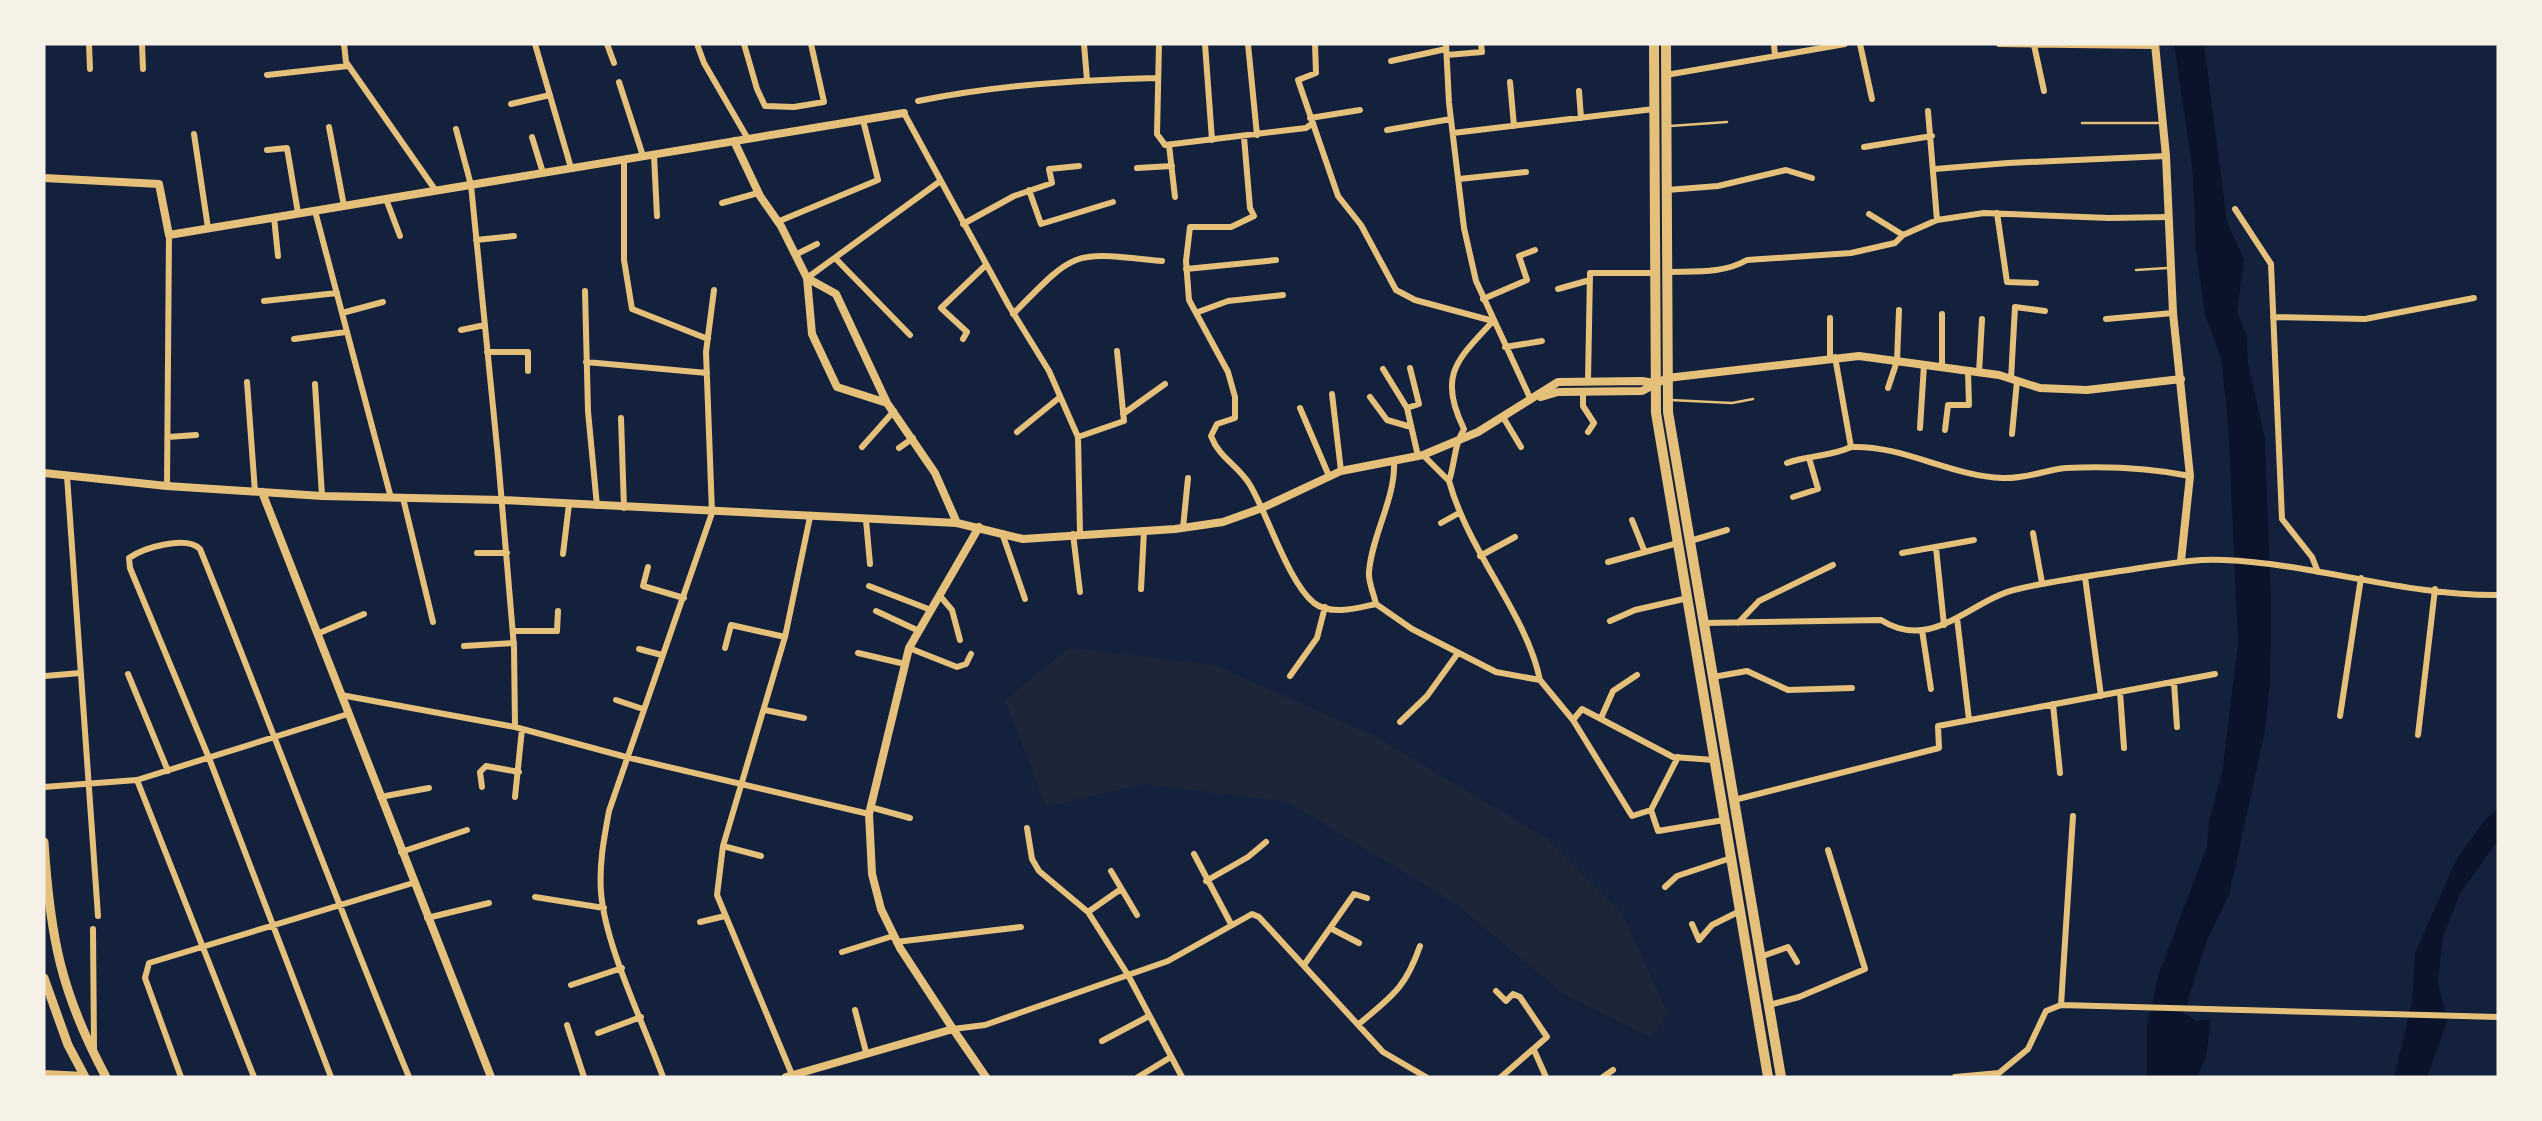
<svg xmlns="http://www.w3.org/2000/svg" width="2542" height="1121" viewBox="0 0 2542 1121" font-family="'DejaVu Sans',sans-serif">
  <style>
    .green { fill: #1d2539 }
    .water { fill: #0b132b }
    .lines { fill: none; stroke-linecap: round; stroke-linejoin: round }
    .service { stroke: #e5c07b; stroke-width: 2.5 }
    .minor { stroke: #e5c07b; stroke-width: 6 }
    .tertiary { stroke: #e5c07b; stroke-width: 8 }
    .secondary { stroke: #e5c07b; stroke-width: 9 }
    .primary { stroke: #e5c07b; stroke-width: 10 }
  </style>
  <rect width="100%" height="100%" fill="#14213d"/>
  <path class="green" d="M1069,648L1215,665L1376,737L1549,840L1623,915L1668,1014L1650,1037L1562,993L1455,903L1288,802L1142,784L1046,807L1005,700Z"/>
  <path class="water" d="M2174,44H2204L2227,222L2244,259L2237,312L2247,335L2248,364L2265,439L2271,606L2270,680L2265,731L2229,895L2207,940L2184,1013L2196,1021L2211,1019L2206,1057L2197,1077H2147V1026L2159,973L2207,847L2209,822L2223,767L2238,642L2228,422L2221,357L2205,315L2196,251L2193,173Z
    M2498,808V840L2460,894L2443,936L2438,981L2447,1023L2427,1077H2394L2412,1002L2415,953L2456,860L2484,821Z"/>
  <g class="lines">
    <path class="service" d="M2082,123H2159
      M1670,126L1727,122
      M2136,270L2167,268
      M1670,400L1732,403L1753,399"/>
    <path class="minor" d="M89,44L90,69
      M142,44L143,69
      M344,44L346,62L436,191
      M535,44L571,168
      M607,44L614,63
      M697,44L704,63L748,139
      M744,44L757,89L765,106L794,107L824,102L811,44
      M1084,44L1087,80
      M1159,44L1157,134L1165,145L1306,128L1313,123
      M1205,44L1212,140
      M1248,44L1257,135
      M1315,44L1316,73L1298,80L1338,196L1361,225L1396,290L1415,300L1493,321C1458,359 1437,375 1464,429C1454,445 1455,463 1449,481
      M1446,44L1449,103L1464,228L1476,281L1531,400
      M1774,44L1775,56
      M1860,44L1872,99
      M1999,44L2155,46
      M2034,45L2044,91
      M1447,55L1482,52L1481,44
      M1391,61L1446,49
      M267,75L348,66
      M1666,75L1845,44
      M619,82L643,156
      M1510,82L1514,126
      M1579,91L1581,118
      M918,101C997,85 1077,80 1157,78
      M511,104L550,95
      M1928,111L1937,220
      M904,113L1009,306L1049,371L1078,437L1080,533
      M1310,118L1360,110
      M329,127L344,206
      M456,129L471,185L498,457L514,647L515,727
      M1387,130L1451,119
      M1453,133L1654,109
      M194,134L208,228
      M532,137L543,173
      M1244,137L1250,208L1254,216L1231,227H1190L1186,261L1189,300L1228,372L1235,397V418L1217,424L1211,436C1219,458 1238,465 1250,485C1268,515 1288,582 1314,603C1331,616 1358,608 1376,604L1412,629L1496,672L1540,680L1573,720L1632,816L1651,810
      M1169,145L1175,197
      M1864,147L1932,136
      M267,150L287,148L298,213
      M654,155L657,216
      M624,159V260L632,309L708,339
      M1137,168L1172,166
      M1935,169L2008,163L2166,156
      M1459,179L1526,172
      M1029,190L1041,224L1113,202
      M1667,190L1718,186L1786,170L1812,178
      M386,199L400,236
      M722,203L758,193
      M2235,209L2271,264L2282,519L2312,557L2318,572
      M315,211L391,498
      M1997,213L2007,282L2036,283
      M1869,214L1903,235
      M274,217L278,256
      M777,222L878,180L863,120
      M963,224L1014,196L1052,183L1049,169L1079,166
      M476,240L514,236
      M795,255L817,244
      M836,259L910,335
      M1186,269L1276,260
      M1667,272C1694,271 1723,274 1747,260L1851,253L1895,243L1903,235L1937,220L1984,213L2109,218L2168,217
      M807,278L939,182
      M1558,289L1590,280
      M585,291L588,411L597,506
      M1483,299L1527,280L1519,256L1535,250
      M264,301L337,293
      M1198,312L1228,301L1283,295
      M342,313L383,302
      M1013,314C1078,248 1071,252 1162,261
      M2273,317L2365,319L2474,298
      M1830,318V357
      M2106,319L2173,313
      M461,330L485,325
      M294,339L346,332
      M963,339L967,332L941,308L986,265
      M1505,347L1542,341
      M487,352H528V371
      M586,362L707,373
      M1942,367V314
      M1383,369L1407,408L1418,456
      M1979,373L1982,319
      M2011,379L2015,307L2045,311
      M1588,381L1590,273H1654
      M247,382L255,492
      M315,384L322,496
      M1888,388L1897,361L1899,310
      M1583,392V406L1594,423L1588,432
      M1332,394L1341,471
      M1370,397L1387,420L1411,427
      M1300,408L1329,476
      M1407,408L1419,404L1410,368
      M1123,414L1165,384
      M1503,417L1521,447
      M621,418L624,508
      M1920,428L1924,365
      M1945,430L1948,405H1969L1968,371
      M1017,432L1060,397
      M2012,434L2017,381
      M168,437L196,435
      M1078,437L1124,421L1117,351
      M862,447L894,411
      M1851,447C1903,445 1950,476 2003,478C2026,479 2045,470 2066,468C2107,466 2150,468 2190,476
      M899,448L913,438
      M1423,455L1449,481
      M1787,463C1808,455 1830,457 1851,447L1835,357
      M67,476L98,916
      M1449,481C1469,553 1526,613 1540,680
      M167,486L169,235
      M1793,497L1818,489L1809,458
      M403,498L433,622
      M866,520L870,564
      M1632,520L1644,550
      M1441,523L1459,513
      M1183,528L1188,478
      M1002,533L1025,599
      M2033,533L2042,583
      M1073,534L1080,592
      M1690,541L1727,530
      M1936,548L1944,625
      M477,553H507
      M1902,553L1974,540
      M563,554L569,504
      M1480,556L1515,537
      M1608,562L1678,543
      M648,567L643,586L684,598
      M2085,577L2101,696
      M869,586L931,610
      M1141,589L1144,530
      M940,596L952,610L960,640
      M1376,604C1374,594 1368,582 1369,572C1372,534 1396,498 1394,461
      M876,611L919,631
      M1957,618L1969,720
      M1610,621L1635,610L1688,598
      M1704,623L1881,620C1933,653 1971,599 2018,589C2056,580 2095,575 2134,569C2164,565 2193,558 2224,560C2316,564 2406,596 2498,595
      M1738,623L1759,601L1833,565
      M1922,630L1931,689
      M513,631H557L558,611
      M317,634L364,614
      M464,646L514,643
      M725,648L731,625L785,637
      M909,648L957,667L966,664L971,654
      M639,649L662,655
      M858,653L905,664
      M128,674L168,771
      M45,676L80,673
      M1290,676L1317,638L1325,607
      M1713,677L1747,671L1788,690L1852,688
      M2174,682L2177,727
      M2120,692L2124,748
      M341,695L515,727L626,757L869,814
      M616,700L643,709
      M2053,704L2060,773
      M765,710L804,718
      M2340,716L2361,578
      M1601,718L1613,691L1637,675
      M1573,720L1582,709L1673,757L1714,760
      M1400,722L1427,696L1458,653
      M2418,735L2435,589
      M1678,757L1651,810L1658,831L1724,820
      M137,780L254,1077
      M44,787L137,780L348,714
      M482,787L480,772L486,766L519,772
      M380,797L429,788
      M515,797L522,729
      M1734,800L1939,748L1938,726L2215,674
      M870,807L910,818
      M1027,828L1032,859L1039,871L1088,912L1128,975L1168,961L1252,914L1259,917L1383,1052L1426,1077
      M723,846L761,856
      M401,852L467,830
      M1194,854L1231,924
      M1111,871L1137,915
      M1206,881L1248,857L1266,842
      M1665,887L1677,876L1731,858
      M535,897L604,908
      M1088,912L1121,889
      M427,918L489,903
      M700,922L725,916
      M1692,924L1699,940L1712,925L1740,911
      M93,929L94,1048
      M1332,929L1359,943
      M896,942L1021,927
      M842,952L893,936
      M1760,957L1788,947L1797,962
      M1304,965L1354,894L1367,898
      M571,985L622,968
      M1496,991L1506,1001L1513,994L1520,997L1547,1037L1501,1077
      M1769,1005L1799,997L1865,969L1828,850
      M2061,1005L2498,1017
      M855,1010L866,1052
      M1359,1024C1392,996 1405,989 1420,946
      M567,1025L584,1077
      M953,1029L985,1025L1128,975L1182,1077
      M598,1033L641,1017
      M1102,1041L1149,1016
      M1534,1050L1546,1077
      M44,1073L84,1075
      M181,1077L145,978L149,963L413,883
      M331,1077L209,758L130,568L129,558C143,548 186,535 200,549C271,724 336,902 409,1077
      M663,1077C644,1024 605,946 601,892C599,864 604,838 609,811L712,513L706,352L714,290
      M793,1077L717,895L723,846L785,637L810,517
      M1138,1077L1171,1057
      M1603,1077L1613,1070
      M1955,1077L1999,1073L2028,1049L2046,1011L2061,1005L2073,816"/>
    <path class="tertiary" d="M2155,44L2166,156L2173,313L2190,476L2181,561
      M734,141L760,196L781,226L807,278L812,334L837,387L887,403L836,294L807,278
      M44,178L159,184L169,235L904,113
      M1541,397L1558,392L1642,391L1667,378L1859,356L1999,375L2040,388L2087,390L2181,379
      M887,403L935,473L957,523
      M44,473L167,486L322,496L502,500L957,523L1023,539L1175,529L1223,522L1262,508L1341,471L1423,455L1478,432L1558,382L1642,381L1654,383
      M262,492L491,1077
      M953,1029L900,948L881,909L872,874L869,814L909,648L979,527
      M786,1077L953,1029L986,1077"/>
    <path class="secondary" d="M44,842C50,937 61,993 106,1077
      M44,978L68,1045L85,1077"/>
    <path class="primary" d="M1654,44L1656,413L1768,1077
      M1666,44L1668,412L1781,1077"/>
  </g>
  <rect width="2542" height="1121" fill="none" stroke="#f6f1e7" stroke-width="91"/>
</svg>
